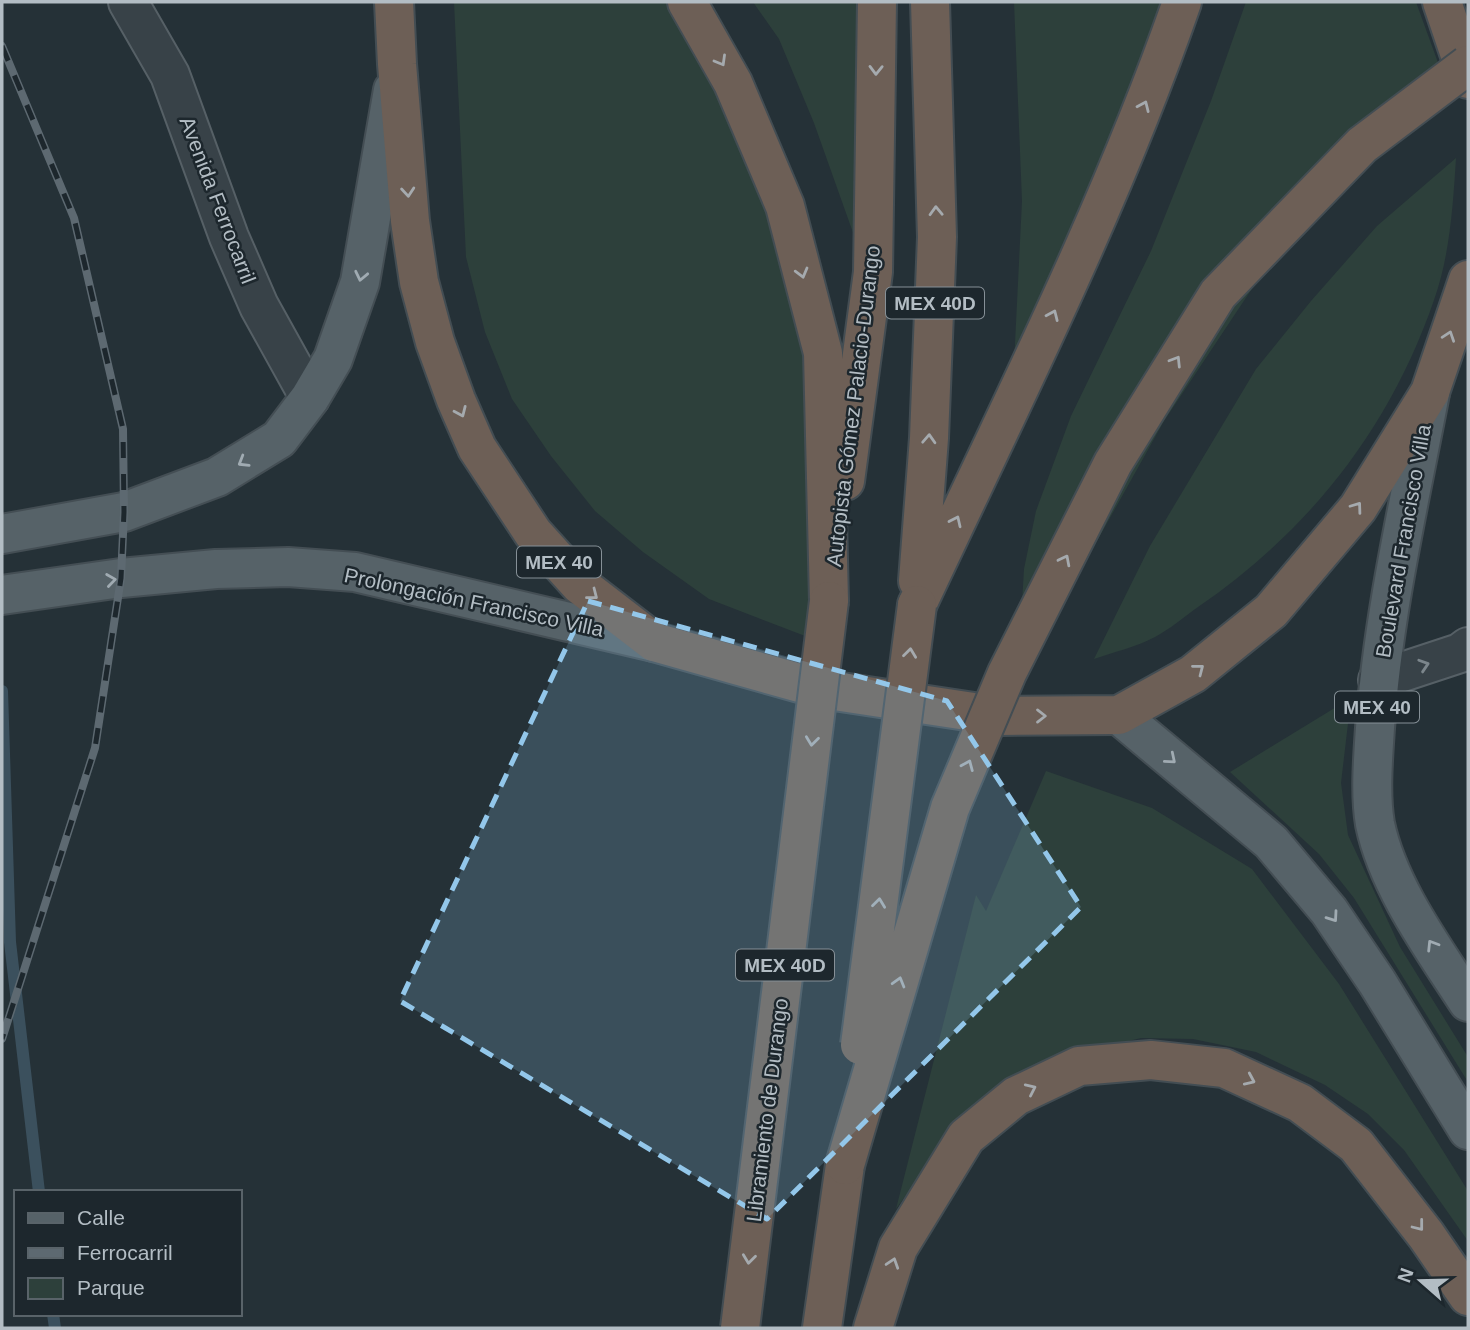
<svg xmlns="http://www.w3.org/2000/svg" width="1470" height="1330" viewBox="0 0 1470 1330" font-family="Helvetica,sans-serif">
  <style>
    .green { fill: #2d403b }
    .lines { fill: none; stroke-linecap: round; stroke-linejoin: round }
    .stream { stroke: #3b505d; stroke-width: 12 }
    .minor-casing { stroke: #566066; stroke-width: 42 }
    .major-casing { stroke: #444e54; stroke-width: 42 }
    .highway-casing { stroke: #434d53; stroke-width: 42 }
    .minor { stroke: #384248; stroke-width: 38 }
    .major { stroke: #566268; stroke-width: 38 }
    .highway { stroke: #6d5f56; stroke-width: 38 }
    .rail-casing { stroke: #5d6971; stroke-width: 8 }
    .rail { stroke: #1d272d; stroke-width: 5; stroke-dasharray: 16; stroke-linecap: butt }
    .highway-bridge-casing { stroke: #434d53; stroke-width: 42; stroke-linecap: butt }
    .highway-bridge { stroke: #6d5f56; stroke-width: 38 }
    .oneway { stroke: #a5aaae }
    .oneway2 { stroke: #a0abb2 }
    .oneway3 { stroke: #7c868c }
    .marked { fill: #93c7ea; fill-opacity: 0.2; stroke: #93c7ea; stroke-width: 5; stroke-dasharray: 14 9; stroke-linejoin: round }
    .labels { text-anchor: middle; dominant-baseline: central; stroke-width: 5; stroke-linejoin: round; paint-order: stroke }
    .shield { fill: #1d272d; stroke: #869097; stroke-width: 2 }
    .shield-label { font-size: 19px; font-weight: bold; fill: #b3bdc4 }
    .street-label { font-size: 21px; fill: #b3bdc4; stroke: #1d272d }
  </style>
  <rect width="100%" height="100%" fill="#253137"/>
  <path class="green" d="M454,2H672L779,215L814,362L813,639L709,599L643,552L595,511L551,456L512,399L485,332L466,257Z
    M753,2H863L877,300L814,123L779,39Z
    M1014,2H1194L1012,405L1022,201Z
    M1246,2H1416L1449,93L1361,168L1277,251L1164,421L1073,584L1022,603L1024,569L1036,511L1071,416L1151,251L1211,101Z
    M1456,158C1453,205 1450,255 1434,300C1390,428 1310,530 1198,607C1184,617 1170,629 1155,637C1136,647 1114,652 1094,659L1150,546L1256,369L1311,301L1377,226Z
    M1351,698L1341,783L1348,835L1400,947L1468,1057V1082L1354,898L1319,854L1230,772Z
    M1046,771L1152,808L1252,869L1339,984L1468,1191V1241L1404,1150L1368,1114L1325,1085L1256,1052L1193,1039L1141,1038L1096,1049L929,1163L896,1209L976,895L986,911Z"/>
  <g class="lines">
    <path class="stream" d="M2,691L10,942L39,1192
      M53,1314L55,1328"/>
    <g class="minor-casing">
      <path id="minor" d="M128,2L170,75L229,237L259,306L310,398
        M1378,680L1460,653L1468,647"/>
    </g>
    <g class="major-casing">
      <path id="major" d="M1430,393C1409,504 1383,615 1375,728C1373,758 1370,795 1375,824C1388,887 1434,949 1468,1002
        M2,534L124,512L217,477L279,439L310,398L333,359L360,282L393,90
        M2,595L121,578L216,569L288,567L355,572L654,642
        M1119,715L1271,842L1329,911L1377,982L1468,1130"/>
    </g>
    <g class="highway-casing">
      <path id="highway" d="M394,2L397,64L410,221L419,282L435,342L456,400L477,448L533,533L580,585L654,642L821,689L1000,716L1119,715L1193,674L1271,611L1358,508L1430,392L1468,280
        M687,2L733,83L785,206L823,353L829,601
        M1442,2L1468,79
        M845,481L873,272L877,2
        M918,581L929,438L937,237L930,2
        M917,605C1010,406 1110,209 1182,2
        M822,1328L845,1165
        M873,1328L898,1248L966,1137L1016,1096L1079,1066L1151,1060L1224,1068L1300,1103L1356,1145L1426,1235L1468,1296"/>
    </g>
    <use href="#minor" class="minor"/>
    <use href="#major" class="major"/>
    <use href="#highway" class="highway"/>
    <g class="rail-casing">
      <path id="rail" d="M2,46L74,218L123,429L124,512L121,578L95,748L2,1039"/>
    </g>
    <use href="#rail" class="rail"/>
    <g class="highway-bridge-casing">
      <path id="highway-bridge" d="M860,1045L917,605
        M845,1165L950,808L1007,673L1113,463L1218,294L1362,145L1468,65
        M740,1328L829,601"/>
    </g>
    <use href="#highway-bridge" class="highway-bridge"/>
  </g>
  <defs><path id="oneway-chevron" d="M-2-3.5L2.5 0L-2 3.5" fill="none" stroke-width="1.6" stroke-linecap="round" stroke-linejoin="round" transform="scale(1.75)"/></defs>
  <g class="oneway">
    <use href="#oneway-chevron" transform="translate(721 61) rotate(60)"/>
    <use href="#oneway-chevron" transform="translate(876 70) rotate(91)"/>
    <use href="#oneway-chevron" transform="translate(1144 106) rotate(-66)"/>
    <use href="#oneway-chevron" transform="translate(408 192) rotate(85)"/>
    <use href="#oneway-chevron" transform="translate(936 211) rotate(-92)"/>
    <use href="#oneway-chevron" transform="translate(802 273) rotate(75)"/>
    <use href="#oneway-chevron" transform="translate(1053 315) rotate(-66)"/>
    <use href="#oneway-chevron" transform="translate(1449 336) rotate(-71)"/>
    <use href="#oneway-chevron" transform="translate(1176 361) rotate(-58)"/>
    <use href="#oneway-chevron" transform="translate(461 412) rotate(66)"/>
    <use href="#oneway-chevron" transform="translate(929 439) rotate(-87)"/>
    <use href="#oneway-chevron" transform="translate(1357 507) rotate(-54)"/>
    <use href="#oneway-chevron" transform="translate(956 521) rotate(-65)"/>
    <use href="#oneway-chevron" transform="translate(1065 560) rotate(-63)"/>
    <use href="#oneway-chevron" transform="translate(593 595) rotate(38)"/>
    <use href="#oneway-chevron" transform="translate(910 653) rotate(-83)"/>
    <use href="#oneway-chevron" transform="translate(1199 669) rotate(-38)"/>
    <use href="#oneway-chevron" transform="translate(1041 716)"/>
    <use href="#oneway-chevron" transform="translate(812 741) rotate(97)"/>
    <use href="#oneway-chevron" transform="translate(968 765) rotate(-67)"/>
    <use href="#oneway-chevron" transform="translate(879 903) rotate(-83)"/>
    <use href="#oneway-chevron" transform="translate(899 982) rotate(-74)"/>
    <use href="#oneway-chevron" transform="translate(1250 1080) rotate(24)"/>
    <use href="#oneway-chevron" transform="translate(1031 1089) rotate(-25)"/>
    <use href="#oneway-chevron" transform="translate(1419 1226) rotate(52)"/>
    <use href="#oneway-chevron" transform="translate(749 1259) rotate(97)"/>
    <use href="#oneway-chevron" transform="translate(893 1263) rotate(-72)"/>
  </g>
  <g class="oneway2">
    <use href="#oneway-chevron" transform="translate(361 276) rotate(102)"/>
    <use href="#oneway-chevron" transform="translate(243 462) rotate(149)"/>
    <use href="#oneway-chevron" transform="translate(111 580) rotate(-8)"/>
    <use href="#oneway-chevron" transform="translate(1171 759) rotate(40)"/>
    <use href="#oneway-chevron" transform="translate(1333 917) rotate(55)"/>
    <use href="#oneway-chevron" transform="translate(1432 945) rotate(-122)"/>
  </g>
  <use class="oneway3" href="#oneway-chevron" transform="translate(1424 665) rotate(-18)"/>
  <path class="marked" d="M588,601L947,701L1081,907L767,1219L400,1001Z"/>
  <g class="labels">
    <g class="shield">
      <rect x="886" y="287.5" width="98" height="31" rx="5"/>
      <rect x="517" y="546.5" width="84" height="31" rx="5"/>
      <rect x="1335" y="691.5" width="84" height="31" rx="5"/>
      <rect x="736" y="949.5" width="98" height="31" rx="5"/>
    </g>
    <g class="shield-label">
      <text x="935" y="303">MEX 40D</text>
      <text x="559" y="562">MEX 40</text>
      <text x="1377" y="707">MEX 40</text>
      <text x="785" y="965">MEX 40D</text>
    </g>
    <g class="street-label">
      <text transform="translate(218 200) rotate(69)">Avenida Ferrocarril</text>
      <text transform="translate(853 406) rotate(-83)">Autopista Gómez Palacio-Durango</text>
      <text transform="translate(1403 541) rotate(-80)">Boulevard Francisco Villa</text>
      <text transform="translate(474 602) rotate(12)">Prolongación Francisco Villa</text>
      <text transform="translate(767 1110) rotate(-83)">Libramiento de Durango</text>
    </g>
  </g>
  <rect width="1470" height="1330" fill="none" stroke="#b3bdc4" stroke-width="7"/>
  <rect x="14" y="1190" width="228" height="126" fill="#1d272d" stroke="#596369" stroke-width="2"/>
  <rect x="28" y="1213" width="35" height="10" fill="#566268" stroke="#596369" stroke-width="2"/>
  <text x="77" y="1225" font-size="21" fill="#b3bdc4">Calle</text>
  <rect x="28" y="1248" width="35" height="10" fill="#5d6971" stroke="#596369" stroke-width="2"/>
  <text x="77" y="1260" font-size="21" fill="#b3bdc4">Ferrocarril</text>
  <rect x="28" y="1278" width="35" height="21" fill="#2d403b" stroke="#596369" stroke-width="2"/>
  <text x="77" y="1295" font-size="21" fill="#b3bdc4">Parque</text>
  <g transform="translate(1421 1281) rotate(290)" stroke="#1d272d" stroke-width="5" paint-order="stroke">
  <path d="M0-5L12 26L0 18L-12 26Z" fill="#b3bdc4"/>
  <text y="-10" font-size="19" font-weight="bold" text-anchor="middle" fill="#b3bdc4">N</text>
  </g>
</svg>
